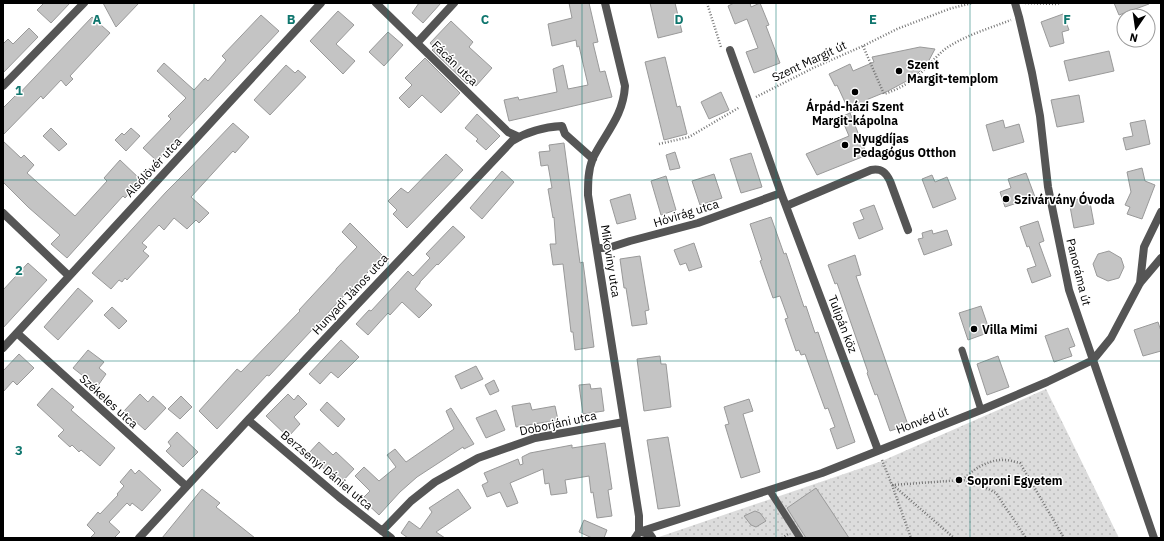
<svg xmlns="http://www.w3.org/2000/svg" width="1164" height="541" viewBox="0 0 1164 541" font-family="'IBM Plex Sans',sans-serif">
  <style>
    .garden { fill: url(#garden-dots) }
    .building { fill: #c4c4c4; stroke: #999 }
    .lines { fill: none; stroke-linecap: round; stroke-linejoin: round }
    .path { stroke: #777; stroke-width: 2.5; stroke-dasharray: 1 2; stroke-linecap: butt }
    .lane { stroke: #555; stroke-width: 7 }
    .street { stroke: #555; stroke-width: 8 }
    .grid { fill: none; stroke: #0f766e; stroke-width: 1; stroke-opacity: 0.55 }
    .poi-dot { fill: #000; stroke: #fff; stroke-width: 1.5 }
    .labels { text-anchor: middle; dominant-baseline: central; stroke-width: 3; stroke-linejoin: round; paint-order: stroke }
    .street-label { font-size: 12px; fill: #000; stroke: #fff }
    .poi-label { font-size: 12px; font-weight: bold; fill: #000; stroke: #fff; text-anchor: start }
    .grid-label { font-size: 13px; text-anchor: middle; font-weight: bold; fill: #0f766e; stroke: #fff; stroke-width: 3; stroke-linejoin: round; paint-order: stroke }
  </style>
  <defs>
    <pattern id="garden-dots" width="8" height="8" patternUnits="userSpaceOnUse"><rect width="8" height="8" fill="#dcdcdc"/><path d="M2 2h.1M6 6h.1" fill="none" stroke="#bbb" stroke-width="1.8" stroke-linecap="round"/></pattern>
  </defs>
  <rect width="100%" height="100%" fill="#fff"/>
  <path class="garden" d="M1046,389L1119,538H849L831,512L802,531L806,538H656L882,461Z"/>
  <path class="building" d="M44,3H70L51,23L37,10Z
    M103,3H139L116,27Z
    M419,3H441L423,23L412,13Z
    M569,3H589L598,42L593,43L600,72L605,71L612,97L509,121L504,100L518,97L519,100L557,92L553,69L563,65L568,89L588,85L579,46L577,47L576,40L552,46L548,24L572,18Z
    M650,3H675L682,32L658,38Z
    M734,3H750L751,7L760,3L769,25L766,26L780,63L754,73L746,52L758,48L747,19L735,24L728,6Z
    M1114,3H1149V4L1119,15Z
    M338,11L354,25L336,44L355,61L343,74L310,41Z
    M1063,14L1069,30L1062,32L1064,43L1050,47L1041,22Z
    M261,15L279,31L157,161L143,148L171,119L168,116L186,98L157,71L164,63L194,90L205,78L208,81L226,60L222,56Z
    M92,17L110,33L70,76L73,79L66,86L61,80L43,99L41,96L3,135V108L15,96L16,97Z
    M451,21L473,42L469,47L492,68L476,86L470,81L467,84L432,50L434,48L430,43Z
    M29,28L38,37L3,73V44L8,39L13,44Z
    M388,32L403,45L384,66L369,52Z
    M920,47L935,49L927,64L914,77L888,91L866,100L868,105L850,113L837,85L835,86L829,74L850,64L853,71L874,62L872,57Z
    M1109,51L1114,71L1069,81L1064,61Z
    M665,57L677,107L680,106L687,134L664,140L645,62Z
    M425,58L460,93L441,113L422,95L409,108L399,98L412,85L405,78Z
    M286,65L295,73L298,70L306,77L270,115L254,100Z
    M721,92L729,110L709,119L701,102Z
    M1079,95L1084,122L1057,127L1051,100Z
    M850,113L867,155L817,175L806,154L849,136L841,117Z
    M477,114L500,136L486,150L476,141L478,139L465,128Z
    M1003,120L1005,128L1019,124L1024,142L993,151L986,125Z
    M1145,120L1150,144L1126,150L1123,138L1133,136L1130,123Z
    M233,123L249,137L235,153L233,151L191,197L209,213L199,223L196,220L187,229L174,218L164,230L159,225L142,243L147,247L143,251L149,256L127,280L125,278L122,282L119,280L111,289L92,273L166,192L188,170Z
    M51,128L67,144L59,151L43,136Z
    M131,128L140,136L126,151L115,140L122,133L124,135Z
    M3,141L21,158L24,155L34,165L27,173L75,216L107,181L104,178L120,160L141,180L125,198L123,196L67,258L51,244L60,235L28,207L3,182Z
    M564,143L580,263L583,262L594,347L575,350L573,332H571L563,264L553,265L550,244H556L554,217L553,218L548,189L552,188L548,165L541,166L539,152L550,151L549,145Z
    M675,152L680,168L670,170L666,155Z
    M751,153L762,187L741,193L730,159Z
    M446,154L463,170L407,228L393,214L397,210L388,201L401,188L408,193Z
    M1142,168L1145,181L1155,185L1142,219L1127,214L1130,207L1125,205L1131,192L1127,172Z
    M502,171L514,182L482,219L470,208Z
    M1026,173L1035,197L1005,207L1000,192L1011,188L1008,179Z
    M714,174L722,198L700,205L692,181Z
    M932,175L935,182L947,177L956,199L933,208L922,179Z
    M666,176L676,210L661,215L651,181Z
    M630,194L636,219L617,224L610,200Z
    M1089,197L1094,224L1074,228L1069,201Z
    M874,205L883,229L859,239L853,223L864,219L860,210Z
    M771,217L784,254L786,253L804,307L806,306L815,333L818,332L855,442L837,449L830,429L835,427L828,408L825,409L805,354L801,355L799,350L796,351L785,319L788,318L780,296L773,298L760,261L762,260L750,224Z
    M1038,221L1044,241L1039,243L1051,276L1032,283L1027,269L1036,266L1029,246L1027,247L1020,227Z
    M350,223L383,256L354,287L353,286L269,376L267,375L217,429L199,411L237,369L241,372L300,311L299,310L336,270V269L357,247L342,232Z
    M453,226L465,237L438,265L437,264L420,282V283L415,289L432,305L419,318L402,302L390,315L388,313L368,335L356,324L369,310L371,311L408,271L413,276L430,258L426,254Z
    M932,230L933,234L947,230L952,245L924,255L918,239L923,238L922,233Z
    M694,243L702,267L689,271L686,263L680,265L674,250Z
    M1109,251L1121,258L1124,267L1119,278L1108,281L1097,276L1093,264L1098,254Z
    M855,255L861,275L856,276L908,425L890,431L877,394L875,395L867,373L868,372L837,283L835,284L828,265Z
    M640,256L649,310L645,311L647,324L632,326L626,288H624L620,259Z
    M28,263L47,280L3,328V290Z
    M78,288L93,301L58,340L44,327Z
    M981,306L990,332L968,340L959,313Z
    M112,307L127,321L119,329L104,315Z
    M1158,322L1161,331V351L1143,356L1134,330Z
    M1068,328L1075,346L1069,348L1072,356L1054,362L1045,336Z
    M341,340L359,357L338,378L331,372L320,384L309,374Z
    M88,350L104,362L99,368L106,374L97,387L73,368Z
    M19,354L34,368L17,385L13,381L3,392V371Z
    M660,356L661,364H666L671,407L644,411L637,359Z
    M998,356L1009,387L987,395L977,364Z
    M476,366L483,379L461,389L455,376Z
    M494,380L499,391L490,395L485,385Z
    M590,384L591,389L601,388L604,411L583,414L579,385Z
    M52,388L74,407L71,410L115,448L100,466L81,450L79,452L72,445L70,447L58,436L64,430L37,405Z
    M140,394L148,402L153,396L166,408L145,430L124,411Z
    M288,394L294,400L298,395L307,404L294,417L300,424L288,437L266,416Z
    M181,396L192,407L180,419L168,409Z
    M749,399L753,411L743,414L760,472L741,478L725,425L729,424L724,407Z
    M327,402L345,419L338,427L320,410Z
    M530,403L532,410L555,406L558,420L516,427L512,406Z
    M451,408L474,444L464,449L463,447L417,477L400,492L379,515L362,499L370,491L355,476L364,467L379,481L396,467L387,455L395,449L406,462L454,429L446,411Z
    M496,410L505,430L486,438L476,418Z
    M177,432L198,452L183,467L166,451L171,446L168,442Z
    M668,437L680,506L658,509L647,440Z
    M319,442L333,455L336,452L354,469L340,484L308,454Z
    M605,443L612,489L608,490L612,516L597,518L593,492L591,493L589,476L565,480L567,493L551,495L549,483L545,484L543,469L510,483L518,503L507,507L500,492L487,497L482,485L488,482L484,473L518,459L520,465L523,464L522,457L530,453L572,445V448Z
    M131,469L135,474L139,470L161,490L142,511L132,503L130,506L127,503L109,522L120,532L114,538H90L95,533L87,525L98,512L100,514L118,495L117,494L124,486L120,482Z
    M816,488L832,512L849,538H806L787,508Z
    M202,489L220,503L216,507L255,538H162Z
    M458,489L471,508L436,532L445,538H408L401,533L409,521L420,529L432,512L429,508Z
    M755,511L760,513L766,521L756,527L751,525L744,516Z
    M584,520L607,530L604,538H592L579,532Z"/>
  <g class="lines">
    <path class="path" d="M707,3L721,47
      M1025,3L1056,4L1061,3
      M863,46L884,94C899,89 912,82 923,71C931,63 939,53 948,47C967,35 990,28 1011,20
      M756,97L813,68L863,46L897,29L949,9L972,3
      M659,144L689,137L740,107
      M882,460L892,485L911,538
      M963,480C973,469 989,459 1005,460C1010,460 1015,462 1020,463L1064,538
      M892,485L962,480L977,483L996,493L1026,538
      M893,485L954,538
      M782,538L788,534"/>
    <path class="lane" d="M962,350L981,410
      M770,491L800,538
      M639,532L651,535L653,538"/>
    <path class="street" d="M376,3L508,132L519,137
      M605,3L625,86C623,117 606,132 593,158C588,170 588,183 588,195L639,516V532L635,538
      M1015,3L1019,17L1032,73L1040,116L1048,187L1069,290L1154,538
      M417,43L454,3
      M730,50L781,193L878,450
      M3,86L84,3
      M786,206L871,170C882,168 886,173 890,181L908,230
      M3,213L69,276
      M597,248H608L630,241L698,223L781,193
      M1140,283L1144,247L1161,212
      M17,333L186,486
      M3,348L321,3
      M248,420L339,497L391,538
      M382,531L411,501L435,482L478,458L535,438L624,422
      M639,532L822,473L981,410L1047,382L1093,360L1111,338L1140,283L1161,258
      M139,538L248,420L512,141C528,131 544,127 562,126L565,134L593,159"/>
  </g>
  <path class="grid" d="M194,3V538M388,3V538M582,3V538M776,3V538M970,3V538M3,180H1161M3,361H1161"/>
  <g class="poi-dot">
    <circle cx="899" cy="71" r="4"/>
    <circle cx="855" cy="92" r="4"/>
    <circle cx="845" cy="145" r="4"/>
    <circle cx="1006" cy="199" r="4"/>
    <circle cx="974" cy="329" r="4"/>
    <circle cx="959" cy="480" r="4"/>
  </g>
  <g class="labels">
    <g class="street-label">
      <text transform="translate(809 61) rotate(-25)">Szent Margit út</text>
      <text transform="translate(455 63) rotate(44)">Fácán utca</text>
      <text transform="translate(153 167) rotate(-47)">Alsólövér utca</text>
      <text transform="translate(686 213) rotate(-17)">Hóvirág utca</text>
      <text transform="translate(611 261) rotate(81)">Mikoviny utca</text>
      <text transform="translate(1079 272) rotate(76)">Panoráma út</text>
      <text transform="translate(350 294) rotate(-47)">Hunyadi János utca</text>
      <text transform="translate(843 324) rotate(69)">Tulipán köz</text>
      <text transform="translate(109 401) rotate(42)">Székeles utca</text>
      <text transform="translate(922 420) rotate(-21)">Honvéd út</text>
      <text transform="translate(558 423) rotate(-12)">Doborjáni utca</text>
      <text transform="translate(327 470) rotate(40)">Berzsenyi Dániel utca</text>
    </g>
    <g class="poi-label">
      <text x="907" y="64">Szent<tspan x="907" dy="14">Margit-templom</tspan></text>
      <text x="855" y="106" text-anchor="middle">Árpád-házi Szent<tspan x="855" dy="14">Margit-kápolna</tspan></text>
      <text x="853" y="138">Nyugdíjas<tspan x="853" dy="14">Pedagógus Otthon</tspan></text>
      <text x="1014" y="199">Szivárvány Óvoda</text>
      <text x="982" y="329">Villa Mimi</text>
      <text x="967" y="480">Soproni Egyetem</text>
    </g>
  </g>
  <g class="grid-label">
    <text x="97" y="24">A</text>
    <text x="291" y="24">B</text>
    <text x="485" y="24">C</text>
    <text x="679" y="24">D</text>
    <text x="873" y="24">E</text>
    <text x="1067" y="24">F</text>
    <text x="19" y="95">1</text>
    <text x="19" y="275">2</text>
    <text x="19" y="455">3</text>
  </g>
  <rect width="1164" height="541" fill="none" stroke="#000000" stroke-width="8"/>
  <g transform="translate(1136 28) rotate(193)"><circle r="19" fill="#ffffff" stroke="#999999"/>
  <path d="M0-3L7 15L0 10L-7 15Z" fill="#000000"/>
  <text y="-6" font-size="11" font-weight="bold" text-anchor="middle" fill="#000000">N</text>
  </g>
</svg>
